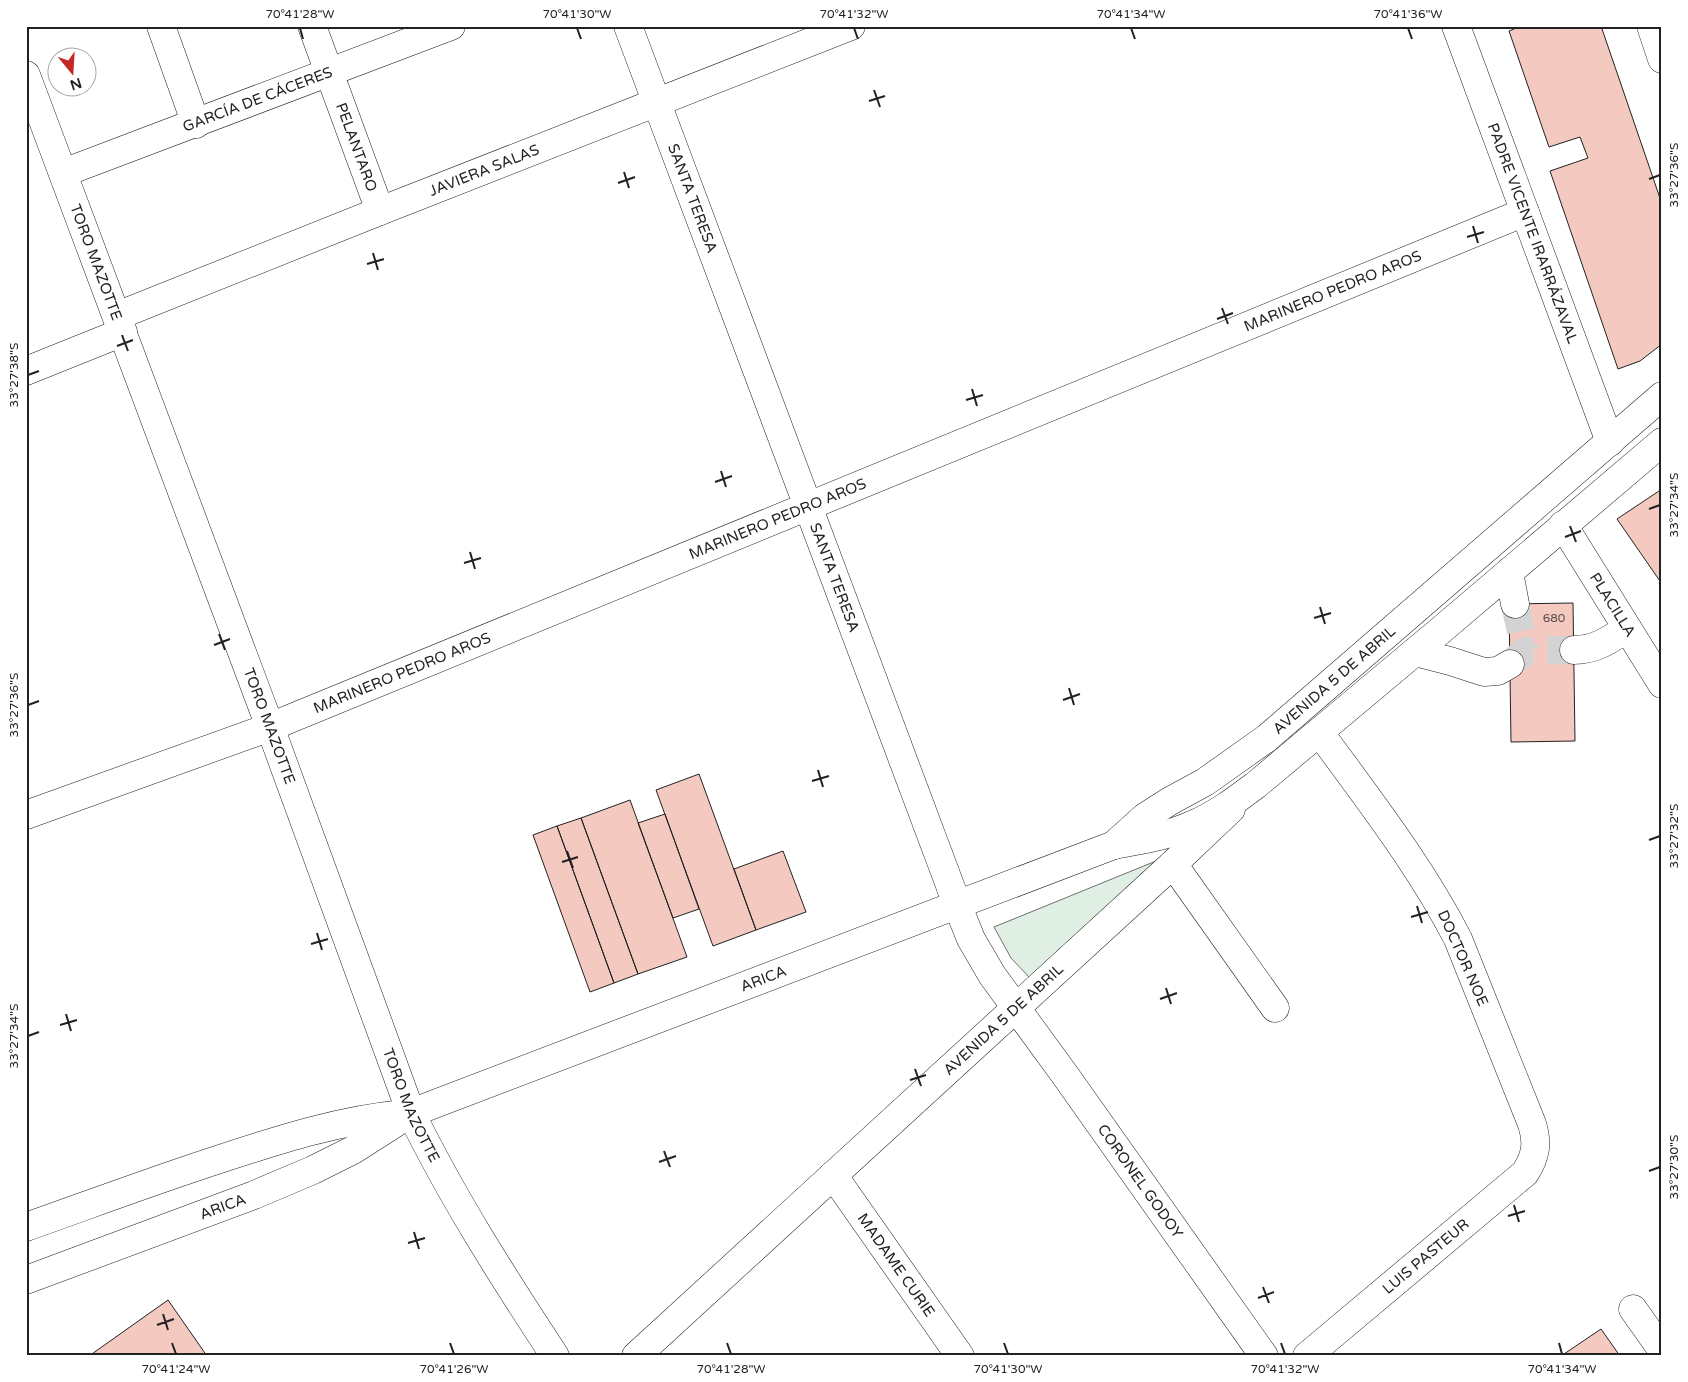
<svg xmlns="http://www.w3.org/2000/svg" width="1688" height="1382" viewBox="0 0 1688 1382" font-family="'Varela Round',sans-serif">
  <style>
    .green { fill: #e0efe3; stroke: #6f6f6f }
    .building { fill: #f3c9c0; stroke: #222 }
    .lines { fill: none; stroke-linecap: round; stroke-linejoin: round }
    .minor-tunnel { stroke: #d3d3d3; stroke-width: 28; stroke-dasharray: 28 14; stroke-linecap: butt }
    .minor-casing { stroke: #222; stroke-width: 29 }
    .major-casing { stroke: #222; stroke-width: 29 }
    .minor { stroke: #fff; stroke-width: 28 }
    .major { stroke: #fff; stroke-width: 28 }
    .ticks { fill: none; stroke: #222; stroke-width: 2 }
    .labels { text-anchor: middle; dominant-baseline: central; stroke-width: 4; stroke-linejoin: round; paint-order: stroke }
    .number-label { font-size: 12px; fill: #564c4a }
    .street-label { font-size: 15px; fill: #222; stroke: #fff }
    .neatline { fill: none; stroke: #222; stroke-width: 2 }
    .ticks-label { font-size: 12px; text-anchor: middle; fill: #222 }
  </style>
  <rect width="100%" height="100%" fill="#fff"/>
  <path class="green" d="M1156,861L1029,977L1011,958L994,927Z"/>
  <path class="building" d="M1521,26H1601L1662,204V344L1640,361L1618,369L1550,171L1588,158L1580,137L1549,147L1509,31Z
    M1662,489V584L1617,519Z
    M1573,603L1575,741L1511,742L1509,604Z
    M699,774L756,930L713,946L656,790Z
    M630,800L687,957L638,974L581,818Z
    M665,814L699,909L673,918L638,823Z
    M581,818L638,974L614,983L557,826Z
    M557,826L614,983L590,992L533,835Z
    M783,851L806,912L756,930L734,869Z
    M168,1300L207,1356H89Z
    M1601,1329L1620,1356H1561Z"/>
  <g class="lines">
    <path class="minor-tunnel" d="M1515,604L1525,651
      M1510,664L1525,651L1574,650"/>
    <g class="minor-casing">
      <g id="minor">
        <path d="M161,26L196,124"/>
        <path id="s1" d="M312,26L380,211"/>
        <path id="s2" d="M628,26L957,904L971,939L992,975L1065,1075L1264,1356"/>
        <path id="s3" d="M1456,26L1610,442"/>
        <path d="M1651,26L1662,59"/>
        <path id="s4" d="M26,75L270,727L411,1113C452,1197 503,1277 555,1356"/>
        <path id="s5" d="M63,173L451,26"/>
        <path id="s6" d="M117,316L380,211L851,26"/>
        <path d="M26,371L123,332"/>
        <path id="s7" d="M1563,525L1662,684"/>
        <path d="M1509,572L1515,604"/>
        <path d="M1574,650C1595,650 1610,640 1627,628"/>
        <path d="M1415,652L1450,661L1484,672L1498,671L1510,664"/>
        <path id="s8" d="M26,815L270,727L1525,212"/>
        <path d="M1173,864L1275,1008"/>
        <path id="s9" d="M833,1175L960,1356"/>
        <path d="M1633,1309L1662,1350"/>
        <path id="s10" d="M636,1356L1173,864L1231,809"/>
        <path id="s11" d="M1307,1356L1525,1173C1536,1156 1538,1143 1532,1124L1458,939C1420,865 1368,799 1320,733"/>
      </g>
    </g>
    <g class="major-casing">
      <g id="major">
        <path id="s12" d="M1114,845L1145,817L1170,801L1205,782L1267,738L1662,396"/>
        <path d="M26,1227C91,1204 155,1180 220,1159C281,1139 340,1120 404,1114"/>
        <path id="s13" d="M26,1280L254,1195L313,1170L353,1150L411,1113L1114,845C1140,840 1168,836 1192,825C1216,815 1237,799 1257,784L1441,630L1662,442"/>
      </g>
    </g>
    <use href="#minor" class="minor"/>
    <use href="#major" class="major"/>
  </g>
  <path class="ticks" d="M300,28L303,39M577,28L581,39M854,28L858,39M1131,28L1135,39M1408,28L1412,39M874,90L880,107M869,101L885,96M624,172L629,188M1649,179L1660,175M618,183L635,177M1473,226L1478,243M1467,237L1484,232M373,253L378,270M367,264L384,259M1222,308L1228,324M1217,319L1233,313M122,335L128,351M117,346L133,340M28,375L39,371M972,389L977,406M966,400L983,395M721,471L726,487M715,482L732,476M1649,509L1660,505M1570,526L1576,542M1565,537L1581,531M470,552L475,569M464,563L481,558M1320,607L1325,624M1314,618L1331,613M219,634L225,650M214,645L230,639M1069,688L1074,705M1063,700L1080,694M28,705L39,701M818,770L823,787M812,781L829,776M1649,840L1660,836M567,851L573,868M562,862L578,857M1417,906L1422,923M1411,917L1428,912M317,933L322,950M311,944L328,939M1166,988L1171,1004M1160,999L1177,993M66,1014L71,1031M60,1025L77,1020M28,1036L39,1032M915,1069L921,1086M910,1080L926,1075M664,1151L670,1167M659,1162L676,1156M1649,1171L1660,1167M1514,1205L1519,1222M1508,1216L1525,1211M414,1232L419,1249M408,1243L425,1238M1263,1287L1269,1303M1258,1298L1274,1292M163,1314L168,1330M157,1325L174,1319M172,1343L176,1354M450,1343L454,1354M727,1343L731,1354M1004,1343L1008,1354M1281,1343L1285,1354M1559,1343L1562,1354"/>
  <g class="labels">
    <g class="number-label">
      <text x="1554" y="618">680</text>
    </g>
    <g class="street-label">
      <text stroke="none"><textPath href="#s5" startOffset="208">GARCÍA DE CÁCERES</textPath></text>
      <text stroke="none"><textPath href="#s1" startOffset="129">PELANTARO</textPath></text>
      <text stroke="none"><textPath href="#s6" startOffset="395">JAVIERA SALAS</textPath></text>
      <text stroke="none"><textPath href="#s2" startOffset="184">SANTA TERESA</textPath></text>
      <text stroke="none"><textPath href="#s3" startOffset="221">PADRE VICENTE IRARRÁZAVAL</textPath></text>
      <text stroke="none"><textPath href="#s4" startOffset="200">TORO MAZOTTE</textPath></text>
      <text stroke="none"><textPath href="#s8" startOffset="1408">MARINERO PEDRO AROS</textPath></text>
      <text stroke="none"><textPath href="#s8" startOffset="808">MARINERO PEDRO AROS</textPath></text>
      <text stroke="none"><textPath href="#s2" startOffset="589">SANTA TERESA</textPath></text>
      <text stroke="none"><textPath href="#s7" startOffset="94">PLACILLA</textPath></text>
      <text stroke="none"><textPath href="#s8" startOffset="402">MARINERO PEDRO AROS</textPath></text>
      <text stroke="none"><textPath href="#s12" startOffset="276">AVENIDA 5 DE ABRIL</textPath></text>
      <text stroke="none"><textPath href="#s4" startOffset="695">TORO MAZOTTE</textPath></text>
      <text transform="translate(1463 958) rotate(66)">DOCTOR NOE</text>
      <text stroke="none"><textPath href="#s13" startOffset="798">ARICA</textPath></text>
      <text stroke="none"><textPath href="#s10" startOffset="498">AVENIDA 5 DE ABRIL</textPath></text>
      <text stroke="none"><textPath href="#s4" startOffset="1100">TORO MAZOTTE</textPath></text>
      <text stroke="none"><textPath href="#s2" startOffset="1271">CORONEL GODOY</textPath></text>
      <text stroke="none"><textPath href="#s13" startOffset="210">ARICA</textPath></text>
      <text stroke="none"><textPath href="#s11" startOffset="155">LUIS PASTEUR</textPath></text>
      <text stroke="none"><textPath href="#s9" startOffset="110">MADAME CURIE</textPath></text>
    </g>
  </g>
  <rect width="1688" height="1382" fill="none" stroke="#ffffff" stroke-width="55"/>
  <g transform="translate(72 72) rotate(162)"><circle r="24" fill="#ffffff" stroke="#a7a7a7"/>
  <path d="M0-4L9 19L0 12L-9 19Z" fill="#c62828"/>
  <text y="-8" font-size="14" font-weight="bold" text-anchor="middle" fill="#222222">N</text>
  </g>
  <rect x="28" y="28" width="1632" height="1326" class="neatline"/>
  <g class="ticks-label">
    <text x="300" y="18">70°41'28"W</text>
    <text x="577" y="18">70°41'30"W</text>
    <text x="854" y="18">70°41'32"W</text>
    <text x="1131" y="18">70°41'34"W</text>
    <text x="1408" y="18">70°41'36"W</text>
    <text transform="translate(1674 175) rotate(-90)" y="4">33°27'36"S</text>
    <text transform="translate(14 375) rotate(-90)" y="4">33°27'38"S</text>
    <text transform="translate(1674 505) rotate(-90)" y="4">33°27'34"S</text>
    <text transform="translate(14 705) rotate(-90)" y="4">33°27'36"S</text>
    <text transform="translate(1674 836) rotate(-90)" y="4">33°27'32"S</text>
    <text transform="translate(14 1036) rotate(-90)" y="4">33°27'34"S</text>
    <text transform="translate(1674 1167) rotate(-90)" y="4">33°27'30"S</text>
    <text x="176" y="1373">70°41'24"W</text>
    <text x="454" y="1373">70°41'26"W</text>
    <text x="731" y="1373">70°41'28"W</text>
    <text x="1008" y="1373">70°41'30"W</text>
    <text x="1285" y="1373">70°41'32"W</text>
    <text x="1562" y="1373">70°41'34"W</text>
  </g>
</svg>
